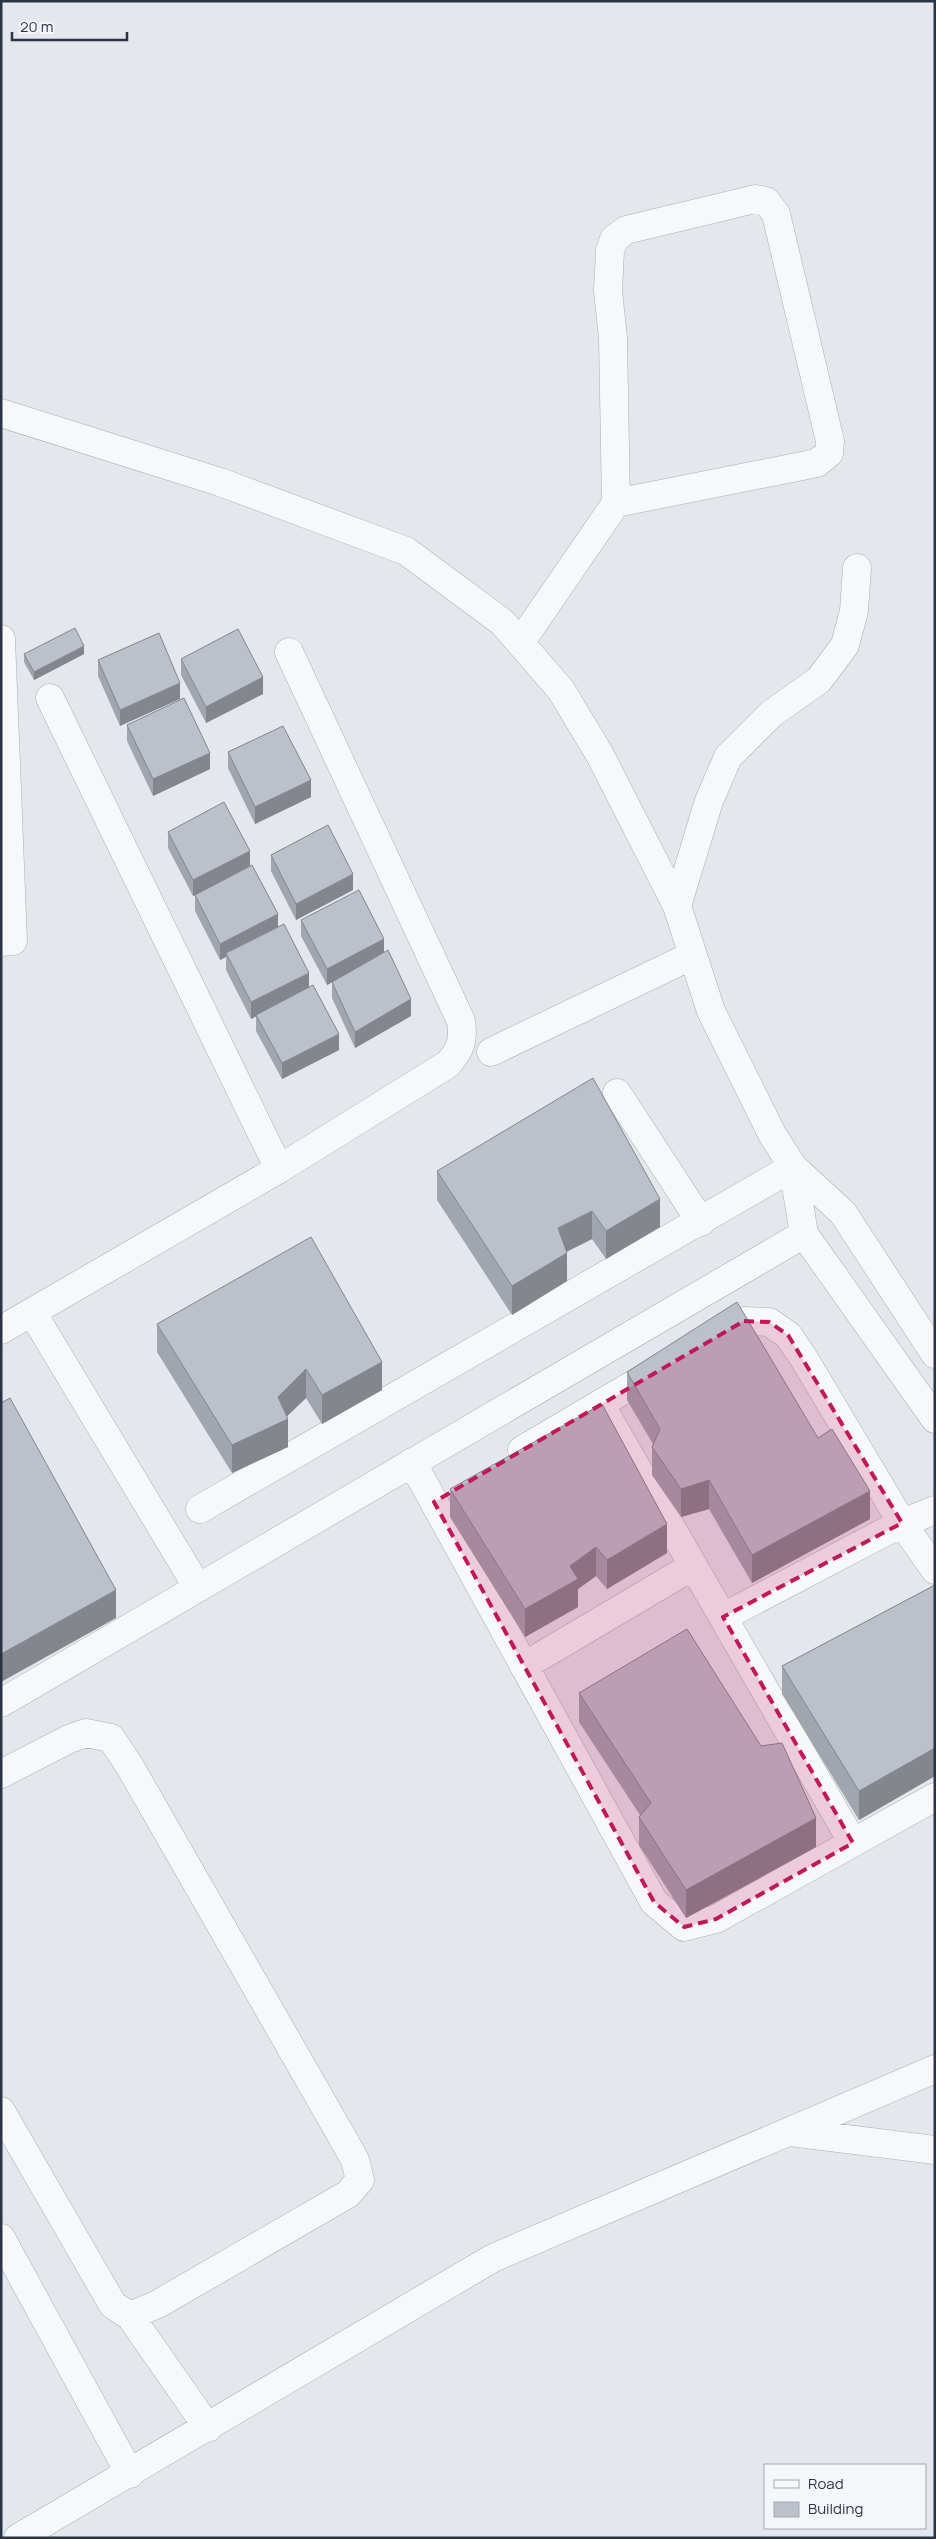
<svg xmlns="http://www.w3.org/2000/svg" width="936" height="2539" viewBox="0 0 936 2539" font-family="Manrope,sans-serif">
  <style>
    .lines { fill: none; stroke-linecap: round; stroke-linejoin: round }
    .minor-casing { stroke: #a9aeb7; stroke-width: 29 }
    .minor { stroke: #f7f8fa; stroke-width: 28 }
    .wall { fill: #a1a5ae }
    .shaded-wall { fill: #83868d }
    .building { fill: #bbc0ca; stroke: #83868d }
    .marked { fill: #c2185b; fill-opacity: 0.2; stroke: #c2185b; stroke-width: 4; stroke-dasharray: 10 6; stroke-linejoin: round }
  </style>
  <rect width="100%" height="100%" fill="#e4e7ec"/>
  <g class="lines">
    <g class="minor-casing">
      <path id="minor" d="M1,413L220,482L406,551L502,622L561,690L600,755L677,906L711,1011L772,1134L793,1167L843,1213L935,1354
        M1,639L13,941L1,942
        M520,643L616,503L613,338L608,291L610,251L614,239L626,230L755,199L766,201L776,214L830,441L829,453L817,463L616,503
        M50,698L279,1169
        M677,906L709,801L728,757L771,714L819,680L845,645L854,611L857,568
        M491,1052L693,955
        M617,1093L701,1222
        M793,1167L804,1234L935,1419
        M32,1312L198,1588
        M1,1330L279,1169L448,1064C461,1049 464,1040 461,1021L289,652
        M715,1337L744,1321L769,1322L788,1335L803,1357L902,1523L723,1617
        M658,1370L600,1404L853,1843
        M522,1450L600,1404
        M412,1462L654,1902L684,1927L716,1919L935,1797
        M200,1509L793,1167
        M935,1510L902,1523L935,1570
        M524,1666L693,1566
        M1,1703L804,1234
        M1,1774L69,1739L86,1733L111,1738L129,1765L341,2135L355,2160L360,2180L348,2194L158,2304L130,2316L113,2305L1,2111
        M790,2132L935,2150
        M1,2238L130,2474
        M130,2316L208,2428
        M18,2538L493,2258L935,2069"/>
    </g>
    <use href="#minor" class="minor"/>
  </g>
  <path class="wall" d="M159,633L120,726L98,676V660Z
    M24,654H84L34,680L24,662Z
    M181,659L263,694L206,723L181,675Z
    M127,725L210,769L153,796L127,741Z
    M228,752L311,797L255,824L228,768Z
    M168,832L250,867L278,927L309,987L339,1050L282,1079L256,1031V1016L251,1019L226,970V957L220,960L195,911V895L193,896L168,848Z
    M271,855L353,890L296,920L271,871Z
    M301,920L384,953L411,1016L355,1048L332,998V982L327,985L301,936Z
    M437,1171L660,1227L606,1259L592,1239L566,1252L567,1281L512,1315L437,1200Z
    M157,1324L382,1390L322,1424L306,1398L287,1416L288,1447L232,1473L157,1352Z
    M627,1372L818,1438L870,1519L752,1583L709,1509L681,1517L652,1475V1447L653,1444L627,1400Z
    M450,1489L667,1553L607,1589L596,1576L578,1589V1607L525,1637L450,1517Z
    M935,1585V1776L859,1820L782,1694V1666Z
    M579,1693L816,1847L686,1918L639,1845V1817L640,1815L579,1722Z"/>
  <path class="shaded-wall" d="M84,646V654L34,680V672Z
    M263,677V694L206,723V707Z
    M180,683V699L120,726V710Z
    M210,753V769L153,796V779Z
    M311,780V797L255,824V807Z
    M250,851V867L193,896V880Z
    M353,874V890L296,920V904Z
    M278,914V930L226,953V957L220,960V944Z
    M384,939V955L327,985V969Z
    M309,973V989L251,1019V1002Z
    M411,999V1016L355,1048V1032Z
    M339,1034V1050L282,1079V1063Z
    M660,1199V1227L606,1259V1231Z
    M592,1211V1239L558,1256V1228Z
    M567,1253V1281L512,1315V1286Z
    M382,1362V1390L322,1424V1395Z
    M306,1369V1398L281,1422L288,1419V1447L232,1473V1445L278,1397Z
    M709,1480V1509L681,1517V1489Z
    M870,1491V1519L752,1583V1555Z
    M667,1524V1553L607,1589V1560Z
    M596,1547V1576L578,1589V1607L525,1637V1609L570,1566Z
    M116,1590V1618L1,1682V1654Z
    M935,1748V1776L859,1820V1791Z
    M816,1818V1847L686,1918V1890Z"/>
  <path class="building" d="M75,628L84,646L34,672L24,654Z
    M238,629L263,677L206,707L181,659Z
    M159,633L180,683L120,710L98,660Z
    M184,698L210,753L153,779L127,725Z
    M283,726L311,780L255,807L228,752Z
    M224,802L250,851L193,880L168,832Z
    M328,825L353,874L296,904L271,855Z
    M252,865L278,914L220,944L195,895Z
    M359,890L384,939L327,969L301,920Z
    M284,924L309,973L251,1002L226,953Z
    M388,950L411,999L355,1032L332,982Z
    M313,985L339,1034L282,1063L256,1015Z
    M593,1078L660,1199L606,1231L592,1211L558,1228L567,1253L512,1286L437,1171Z
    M311,1237L382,1362L322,1395L306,1369L278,1397L288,1419L232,1445L157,1324Z
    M737,1302L818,1438L832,1429L870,1491L752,1555L709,1480L681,1489L652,1447L660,1429L627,1372Z
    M10,1398L116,1590L1,1654V1403Z
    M602,1404L667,1524L607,1560L596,1547L570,1566L578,1579L525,1609L450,1489Z
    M935,1585V1748L859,1791L782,1666Z
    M687,1629L761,1746L782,1743L816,1818L686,1890L639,1817L651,1803L579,1693Z"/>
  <path class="marked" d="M744,1321L769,1322L788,1335L902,1523L723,1617L853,1843L716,1919L684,1927L654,1902L434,1502Z"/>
  <rect width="936" height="2539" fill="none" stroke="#2b3445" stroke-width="5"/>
  <rect x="764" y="2464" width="162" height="65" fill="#f4f6f9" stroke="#a4a8b1"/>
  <rect x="774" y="2480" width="25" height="8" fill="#f7f8fa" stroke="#a4a8b1"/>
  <text x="808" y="2489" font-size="15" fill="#2b3445">Road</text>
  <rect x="774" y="2502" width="25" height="15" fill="#bbc0ca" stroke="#a4a8b1"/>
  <text x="808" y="2514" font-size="15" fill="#2b3445">Building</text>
  <path d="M12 32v8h115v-8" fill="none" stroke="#2b3445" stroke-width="2.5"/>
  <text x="20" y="32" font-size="15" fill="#2b3445" stroke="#f4f6f9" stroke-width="4" paint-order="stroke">20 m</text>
</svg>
